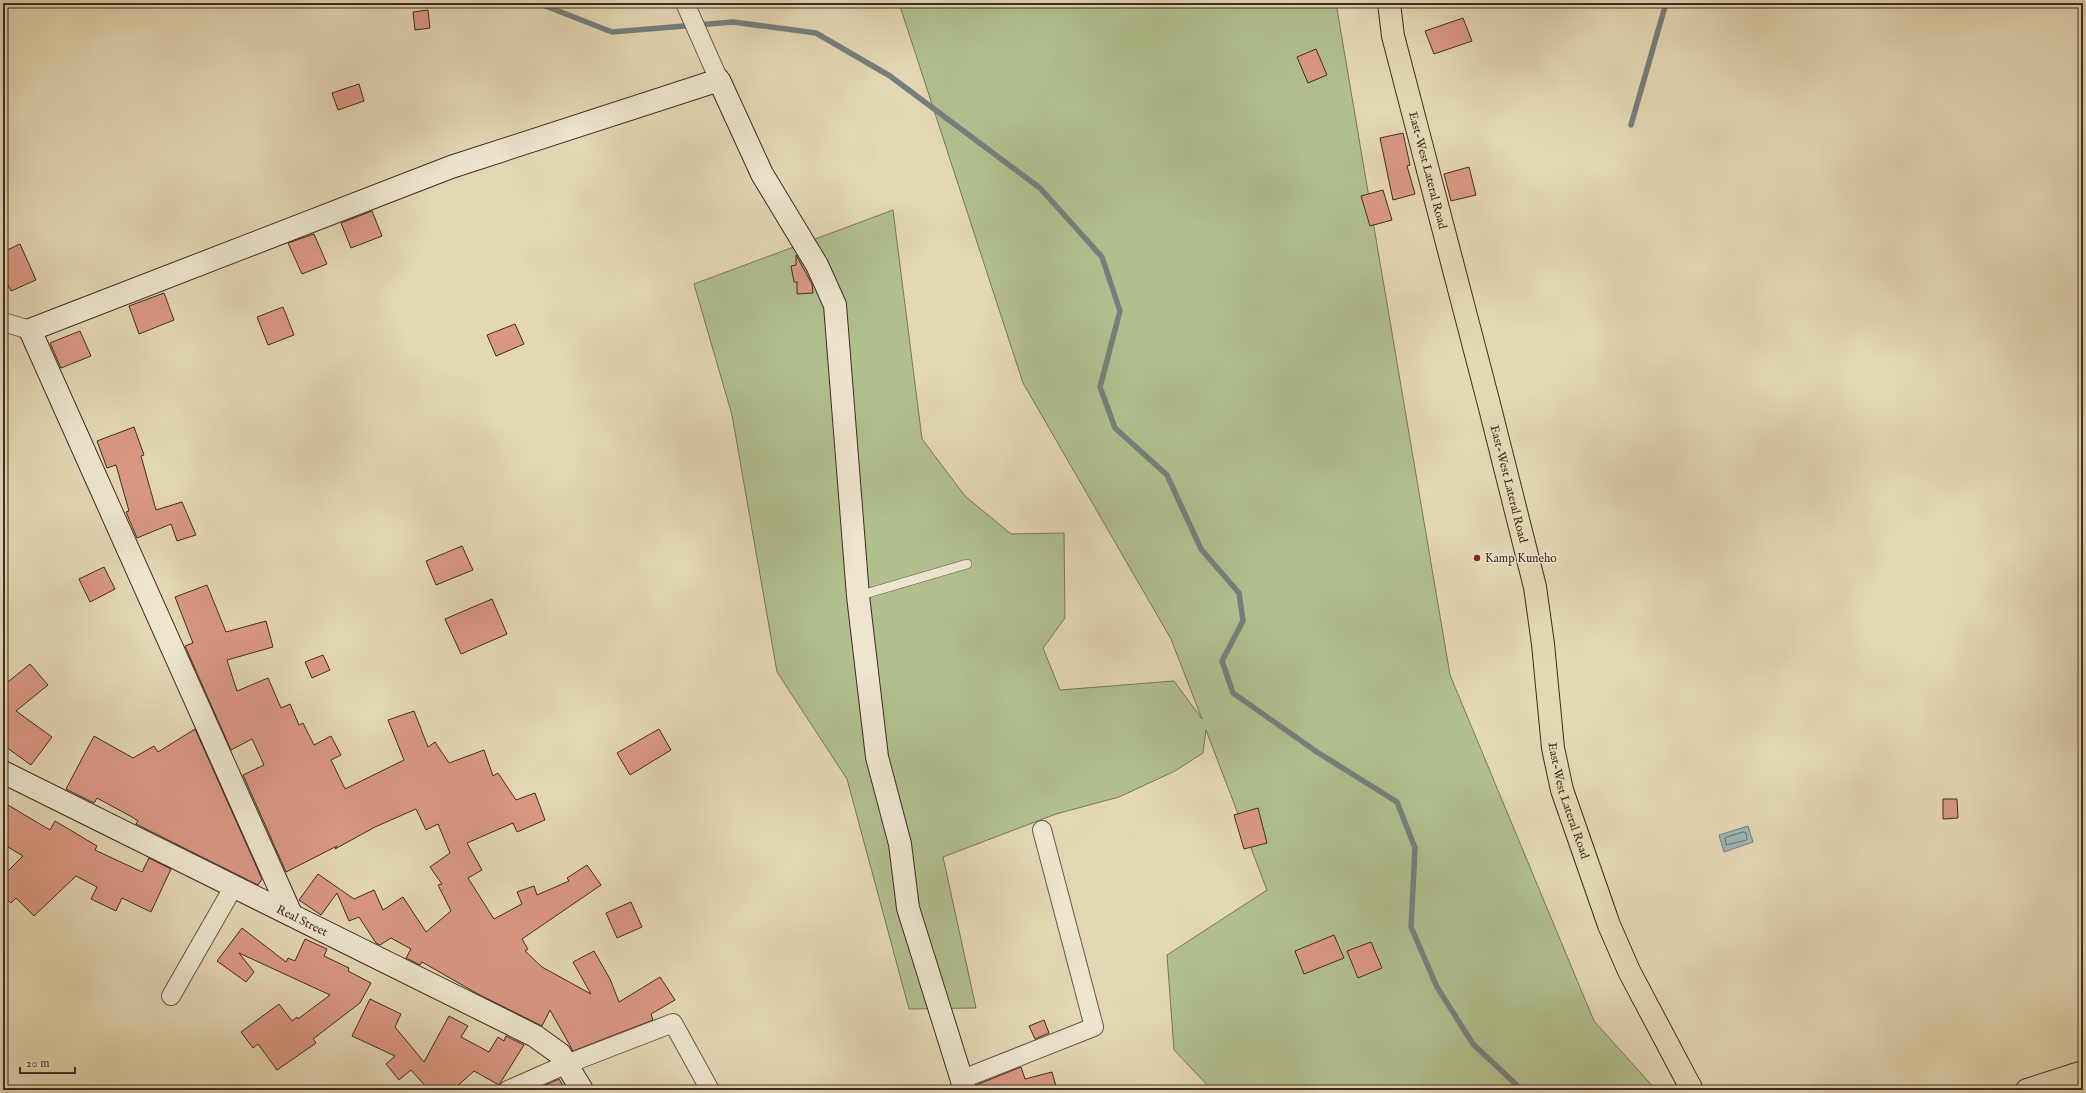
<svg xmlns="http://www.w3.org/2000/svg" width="2086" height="1093" viewBox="0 0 2086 1093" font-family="'IM FELL English',serif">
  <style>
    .green { fill: #b1bf8e; stroke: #787659 }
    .water { fill: #9bb7b8; stroke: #767f7d }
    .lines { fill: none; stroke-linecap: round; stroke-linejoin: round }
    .shore { stroke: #6c726e; stroke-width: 1 }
    .stream { stroke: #767f7d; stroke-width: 5.5 }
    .building { fill: #da9883; stroke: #3e2c24 }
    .lane-casing { stroke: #685748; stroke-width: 10 }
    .street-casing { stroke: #685748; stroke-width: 20 }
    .secondary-casing { stroke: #3e2c24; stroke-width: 24 }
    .primary-casing { stroke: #3e2c24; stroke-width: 24 }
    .lane { stroke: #ede5ce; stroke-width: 9 }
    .street { stroke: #ede5ce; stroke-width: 18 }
    .secondary { stroke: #ede5ce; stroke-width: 22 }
    .primary { stroke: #e4d7b3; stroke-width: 22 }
    .poi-dot { fill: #8f2418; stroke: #ede5ce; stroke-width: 1.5 }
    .labels { text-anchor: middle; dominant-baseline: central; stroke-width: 3; stroke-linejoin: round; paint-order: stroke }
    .street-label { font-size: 12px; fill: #3e2c24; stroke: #ede5ce }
    .poi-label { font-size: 12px; fill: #3e2c24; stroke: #ede5ce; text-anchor: start }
  </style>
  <rect width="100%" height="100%" fill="#e4d7b3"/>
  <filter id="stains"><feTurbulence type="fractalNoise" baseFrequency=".005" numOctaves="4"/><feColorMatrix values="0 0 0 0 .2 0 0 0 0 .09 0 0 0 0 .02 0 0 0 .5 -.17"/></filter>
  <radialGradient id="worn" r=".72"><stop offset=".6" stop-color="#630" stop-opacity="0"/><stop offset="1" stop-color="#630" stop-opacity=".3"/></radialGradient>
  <path class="green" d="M899,3H1336L1450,675L1594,1021L1656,1090H1212L1174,1050L1167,955L1267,890L1206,730L1203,753L1175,771L1119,797L1056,814L943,857L976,1008L909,1009L847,779L777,672L732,415L694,284L893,210L922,439L965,496L1011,534L1064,533L1065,618L1043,648L1060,690L1174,681L1202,719L1171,639L1023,383Z"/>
  <path class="water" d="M1748,826L1753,842L1724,852L1719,835Z"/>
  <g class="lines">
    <path class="shore" d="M1744,832L1746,833L1747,840L1726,845L1725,838Z"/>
    <path class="stream" d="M538,3L612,32L733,22L816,33L890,76L1040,188L1102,257L1120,311L1100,387L1115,428L1167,475L1201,549L1239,593L1243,621L1222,661L1233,693L1317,752L1397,802L1415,848L1411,927L1437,987L1473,1044L1522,1090
      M1631,125L1666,3"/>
  </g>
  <path class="building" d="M428,10L430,28L415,30L413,12Z
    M1463,18L1472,41L1434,54L1425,31Z
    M1316,49L1327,75L1308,83L1297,57Z
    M359,84L364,101L338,110L332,93Z
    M1403,133L1410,165L1407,166L1415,194L1393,200L1380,138Z
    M1469,167L1476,195L1451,201L1444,174Z
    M1383,190L1392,220L1370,226L1361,196Z
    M372,211L382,236L351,248L341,223Z
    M314,234L327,264L302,274L288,243Z
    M20,244L36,280L11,291L3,274V252Z
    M796,255L812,284L813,293L797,294V282H794L791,266L796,265Z
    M164,293L174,320L139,334L129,306Z
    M283,307L294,335L268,345L257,317Z
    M515,324L524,344L496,356L487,335Z
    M80,331L91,356L61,368L50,343Z
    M134,427L144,455L141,456L156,510L182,502L196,535L177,541L171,524L137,538L126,512L129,511L116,465L107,468L97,441Z
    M462,546L473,570L436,585L426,561Z
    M104,567L115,589L90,602L79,579Z
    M207,585L226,632L266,621L273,647L227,660L237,691L268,678L281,708L290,704L299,725L303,723L314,745L331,736L341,755L331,760L345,789L404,760L388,720L414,711L428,747L435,742L449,763L484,750L493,776L498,773L516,800L535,793L545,820L517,832L513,823L467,843L482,870L468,878L494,919L522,904L517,892L534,886L537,895L569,881L567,878L587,865L601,885L522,939L528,949L525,951L542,967L591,994L573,962L594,951L610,979L619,1002L660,977L675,1000L651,1014L653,1020L573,1051L550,1010L542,1026L478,994L422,962L420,965L406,958L411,949L391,938L380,945L376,943L359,917L349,921L337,893L321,915L299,900L318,874L354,899L374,890L383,910L403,897L426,932L451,911L438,885L442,884L430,867L450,853L438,824L426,830L416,809L375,827L335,849L337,846L286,872L243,775L264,765L252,739L231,750L185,646L193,643L175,597Z
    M492,599L507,634L461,654L445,619Z
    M323,655L330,670L312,678L305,662Z
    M30,664L48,685L16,711L52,737L31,765L3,745V686Z
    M195,729L262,879L258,885L136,824L138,821L132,817L97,798L94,803L66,789L94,736L133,758L154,746L158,752Z
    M659,729L671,750L630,775L617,753Z
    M1943,799H1957L1958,818L1943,819Z
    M3,802L50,830L55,821L97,846L95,850L142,872L149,858L171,869L151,912L122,898L116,911L91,899L97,887L76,876L34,916L16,898L11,903L3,896V876L23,856L3,844Z
    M1258,808L1267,843L1244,849L1234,815Z
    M631,902L642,927L617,938L606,913Z
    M242,928L286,962L288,958L295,961L305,939L327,949L324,956L349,968L348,971L371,983L360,1003L313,1039L316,1043L277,1070L258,1044L253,1048L241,1032L279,1004L292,1021L297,1017L298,1019L330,995L239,953L254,972L246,982L217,961Z
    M1334,935L1344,958L1304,974L1295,951Z
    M1371,942L1382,968L1358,978L1347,951Z
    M370,999L401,1014L395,1027L424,1062L449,1016L468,1026L461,1037L489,1052L498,1037L504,1041L506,1036L524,1045L499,1085L474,1071L453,1090H429L411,1070L399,1080L386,1064L395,1056L352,1036Z
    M1044,1020L1049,1033L1035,1039L1029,1026Z
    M1021,1067L1025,1079L1052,1072L1057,1090H977L976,1085Z
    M559,1079L566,1090H534Z"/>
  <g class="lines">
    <g class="lane-casing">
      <path id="lane" d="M858,596L967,564"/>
    </g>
    <g class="street-casing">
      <path id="street" d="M685,3L719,80
        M3,322L30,330
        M171,996L234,886
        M960,1080L1094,1027L1042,830
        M508,1090L567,1064L673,1023L710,1090"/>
    </g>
    <g class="secondary-casing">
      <g id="secondary">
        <path id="s1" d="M3,772L535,1036L560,1054L582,1090"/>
        <path d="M291,914L30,330L451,167L719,80L762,174L817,265L835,305L858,596L877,757L900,844L908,908L965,1090"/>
      </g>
    </g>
    <g class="primary-casing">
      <g id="primary">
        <path id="s2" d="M1389,3L1393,36L1489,404L1535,587L1543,644L1553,748L1562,790L1609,925L1629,971L1692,1090"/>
        <path d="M2027,1090L2083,1072"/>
      </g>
    </g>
    <use href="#lane" class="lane"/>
    <use href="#street" class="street"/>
    <use href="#secondary" class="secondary"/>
    <use href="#primary" class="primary"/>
  </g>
  <circle class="poi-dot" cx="1477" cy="558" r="4"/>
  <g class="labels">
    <g class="street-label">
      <text stroke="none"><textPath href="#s2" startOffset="172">East-West Lateral Road</textPath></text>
      <text stroke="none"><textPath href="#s2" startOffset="496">East-West Lateral Road</textPath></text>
      <text stroke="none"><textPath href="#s2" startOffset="819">East-West Lateral Road</textPath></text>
      <text stroke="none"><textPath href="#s1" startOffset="334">Real Street</textPath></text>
    </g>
    <g class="poi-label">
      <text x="1485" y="558">Kamp Kuneho</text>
    </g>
  </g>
  <rect width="2086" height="1093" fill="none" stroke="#e4d7b3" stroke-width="16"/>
  <rect x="4" y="4" width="2078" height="1085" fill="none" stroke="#3e2c24" stroke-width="2"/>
  <rect x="8" y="8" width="2070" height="1077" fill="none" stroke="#3e2c24"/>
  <path d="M20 1067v6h55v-6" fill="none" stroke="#3e2c24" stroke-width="2"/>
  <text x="26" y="1067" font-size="12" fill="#3e2c24" stroke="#ede5ce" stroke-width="3" paint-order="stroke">20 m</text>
  <rect width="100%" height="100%" filter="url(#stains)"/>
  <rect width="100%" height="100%" fill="url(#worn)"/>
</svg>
